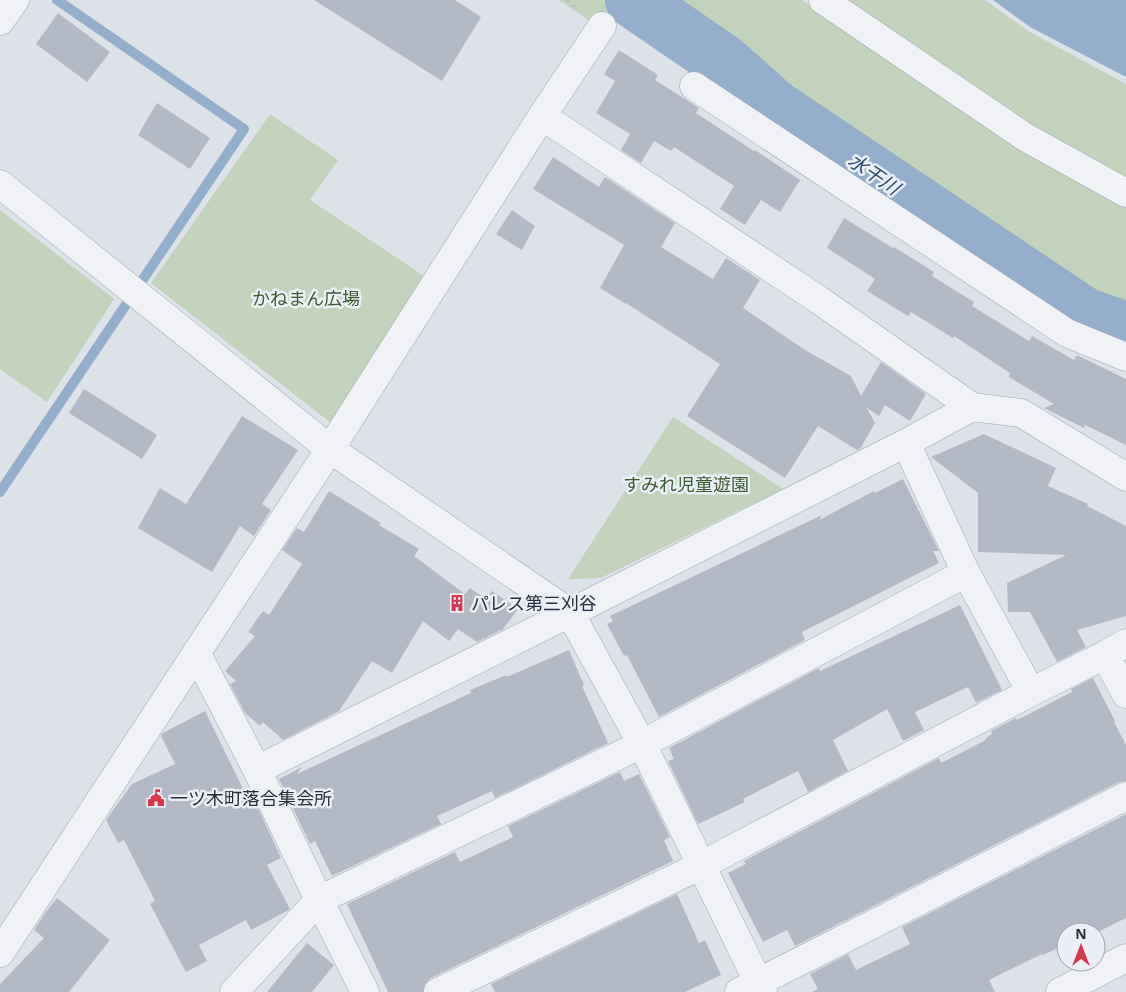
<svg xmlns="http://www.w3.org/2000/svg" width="1126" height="992" viewBox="0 0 1126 992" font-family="'Noto Sans','Noto Sans JP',sans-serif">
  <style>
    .green { fill: #c2d2bd }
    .water { fill: #95aecb }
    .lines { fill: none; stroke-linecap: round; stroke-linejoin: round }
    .stream { stroke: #95aecb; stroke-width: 10 }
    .river { stroke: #95aecb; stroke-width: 56 }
    .building { fill: #b4bac5 }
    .minor-casing { stroke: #a2a8b2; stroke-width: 29 }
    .path { stroke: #bbbfc6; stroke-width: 3; stroke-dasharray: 4 4; stroke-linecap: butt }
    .minor { stroke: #f0f2f6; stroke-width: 28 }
    .labels { text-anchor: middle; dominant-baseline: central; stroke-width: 5; stroke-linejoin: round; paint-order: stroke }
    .park-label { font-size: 18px; fill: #395c32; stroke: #ecf0f6 }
    .poi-label { font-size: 18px; fill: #252e3f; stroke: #ecf0f6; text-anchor: start }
    .water-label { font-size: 19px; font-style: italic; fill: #2d4c76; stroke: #ecf0f6 }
  </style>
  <rect width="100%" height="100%" fill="#dde1e8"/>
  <path class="green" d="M559,0H603L611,6L597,26Z
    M657,0H802L1036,157L1126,205V305L1095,294L869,151Z
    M841,0H985L1028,31L1126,84V179L1040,134Z
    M270,114L338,160L310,200L427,278L331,423L151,283Z
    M0,210L114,299L47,402L0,369Z
    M673,417L783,489L601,578L568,579Z"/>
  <path class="water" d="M993,0H1126V77L1030,27Z"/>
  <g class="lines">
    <path class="stream" d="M0,492L244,129L57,0"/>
    <path class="river" d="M633,0L722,61L775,108L1084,315L1126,330"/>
  </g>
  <path class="building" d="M314,0H455L481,17L442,81Z
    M58,13L110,52L87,82L36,44Z
    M619,50L658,75L655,80L699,108L696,113L754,151L755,150L800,180L780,212L761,200L745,225L720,209L734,186L674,147L671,151L654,141L641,163L621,150L630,134L596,113L615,81L604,74Z
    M157,103L210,138L190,169L138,135Z
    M553,157L599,187L605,177L675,223L661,247L713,279L726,258L760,280L743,308L805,350L851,376L861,396L881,362L926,394L910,421L885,405L879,416L866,407L875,423L860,449L857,450L818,426L785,478L687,416L720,364L626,303V304L600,288L624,245L533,189Z
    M512,210L535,226L522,250L496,234Z
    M844,218L893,248L894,247L934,272L932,276L974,302L972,306L1029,341L1032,336L1074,360L1077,355L1126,379V445L1085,425L1084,428L1044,408L1054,404L1009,377L1010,373L954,336L953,338L911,312L908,316L867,291L875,279L827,248Z
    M84,389L157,435L142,459L69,413Z
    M242,416L298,450L262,504L271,510L254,536L240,526L212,572L138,528L160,488L186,504Z
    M984,434L1056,468L1048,486L1088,504L1087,506L1126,526V616L1077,630L1086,647L1057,662L1030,612H1008L1007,583L1066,555L978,552V493L931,457Z
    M903,479L939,551H933L939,563L802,632L805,640L659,717L627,655L624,656L607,624L613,621L610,616L822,515L819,520L874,491L875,493Z
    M329,491L381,523L379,525L419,549L414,556L465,594L470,588L486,599L492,591L518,609L503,629L477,642L458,629L449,641L423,621L392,673L372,661L339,711L283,740L263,722L260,726L245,713L230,684L236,681L225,671L255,636L248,632L263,611L269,615L302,564L282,550L297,528L304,532Z
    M960,605L1002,690L976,703L968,687L915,712L924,730L903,741L887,709L833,740L848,771L808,792L798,771L743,799L745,802L698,824L668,761L674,759L669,748L819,668L820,671Z
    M569,650L584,685L582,686L608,743L495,798L492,791L437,816L441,824L332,876L315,841L310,844L279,779L302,767L297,774L471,693L470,690L504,676H509Z
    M1093,678L1115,721L1114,722L1126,745V781L1119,782L795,946L787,930L763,942L728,873L746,864L744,861L939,758L941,763L986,740L985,739L992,734L991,731L1016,718L1017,720L1072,692L1071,689Z
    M205,711L246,795L251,793L281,858L267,865L290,909L287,911L251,930L246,920L199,945L207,961L186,972L150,904L155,901L124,840L118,843L106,820L132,784L175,764L161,736L163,733Z
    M620,772L624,781L639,774L670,837L664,840L673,861L431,978L425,984L423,992H388L347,904L455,852L460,862L513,837L508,826Z
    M1126,814V918L1096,933V932H1066V948L1060,951L1058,948L1043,955L1042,954L989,980L995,992H812L818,989L810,974L848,954L856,970L910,944L902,927Z
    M677,894L699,943L705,940L721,975L685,992H495L491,984Z
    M57,898L110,940L69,992H0V984L44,938L34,930L45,913Z
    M307,943L334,965L312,992H267Z"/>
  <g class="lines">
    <g class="minor-casing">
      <path id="minor" d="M823,0L1025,137L1126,193
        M0,21L15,0
        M694,86L1067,333L1126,357
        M542,116L819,300L972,407L1021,413L1126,477
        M0,184L330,449L570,613L906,443L972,407
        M906,443L966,573L1031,692
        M197,654L257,770L319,900L365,992
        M1105,655L1126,694
        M257,770L570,613L642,744L763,992
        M0,953L330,449L542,116L602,26
        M234,992L319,900L642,744L966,573
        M438,992L702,865L1031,692L1105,655L1126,643
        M739,992L1126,796
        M1060,992L1126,958"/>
    </g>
    <path class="path" d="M566,0L577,8"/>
    <use href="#minor" class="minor"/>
  </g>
  <defs>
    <g id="building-bare" transform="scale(1.35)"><path d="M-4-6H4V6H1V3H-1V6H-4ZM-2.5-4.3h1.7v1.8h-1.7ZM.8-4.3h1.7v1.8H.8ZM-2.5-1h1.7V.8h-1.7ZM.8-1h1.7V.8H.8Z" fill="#d7374d" stroke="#ecf0f6" stroke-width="2.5" paint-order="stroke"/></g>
    <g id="civic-bare" transform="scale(1.35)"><path d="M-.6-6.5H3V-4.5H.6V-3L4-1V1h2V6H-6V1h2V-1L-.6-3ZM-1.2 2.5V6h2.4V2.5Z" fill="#d7374d" stroke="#ecf0f6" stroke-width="2.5" paint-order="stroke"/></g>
  </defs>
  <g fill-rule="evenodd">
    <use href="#building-bare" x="457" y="603"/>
    <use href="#civic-bare" x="156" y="798"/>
  </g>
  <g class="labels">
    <g class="park-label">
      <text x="306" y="298">かねまん広場</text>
      <text x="686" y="484">すみれ児童遊園</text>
    </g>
    <g class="poi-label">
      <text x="471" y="603">パレス第三刈谷</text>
      <text x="170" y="798">一ツ木町落合集会所</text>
    </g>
    <g class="water-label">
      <text transform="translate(874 174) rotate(34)">水干川</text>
    </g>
  </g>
  <g transform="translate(1081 947)"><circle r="24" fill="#ecf0f6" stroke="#9ca2ad"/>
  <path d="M0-4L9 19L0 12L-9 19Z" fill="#d7374d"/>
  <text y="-8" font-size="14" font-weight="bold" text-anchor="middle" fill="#252e3f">N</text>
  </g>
</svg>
